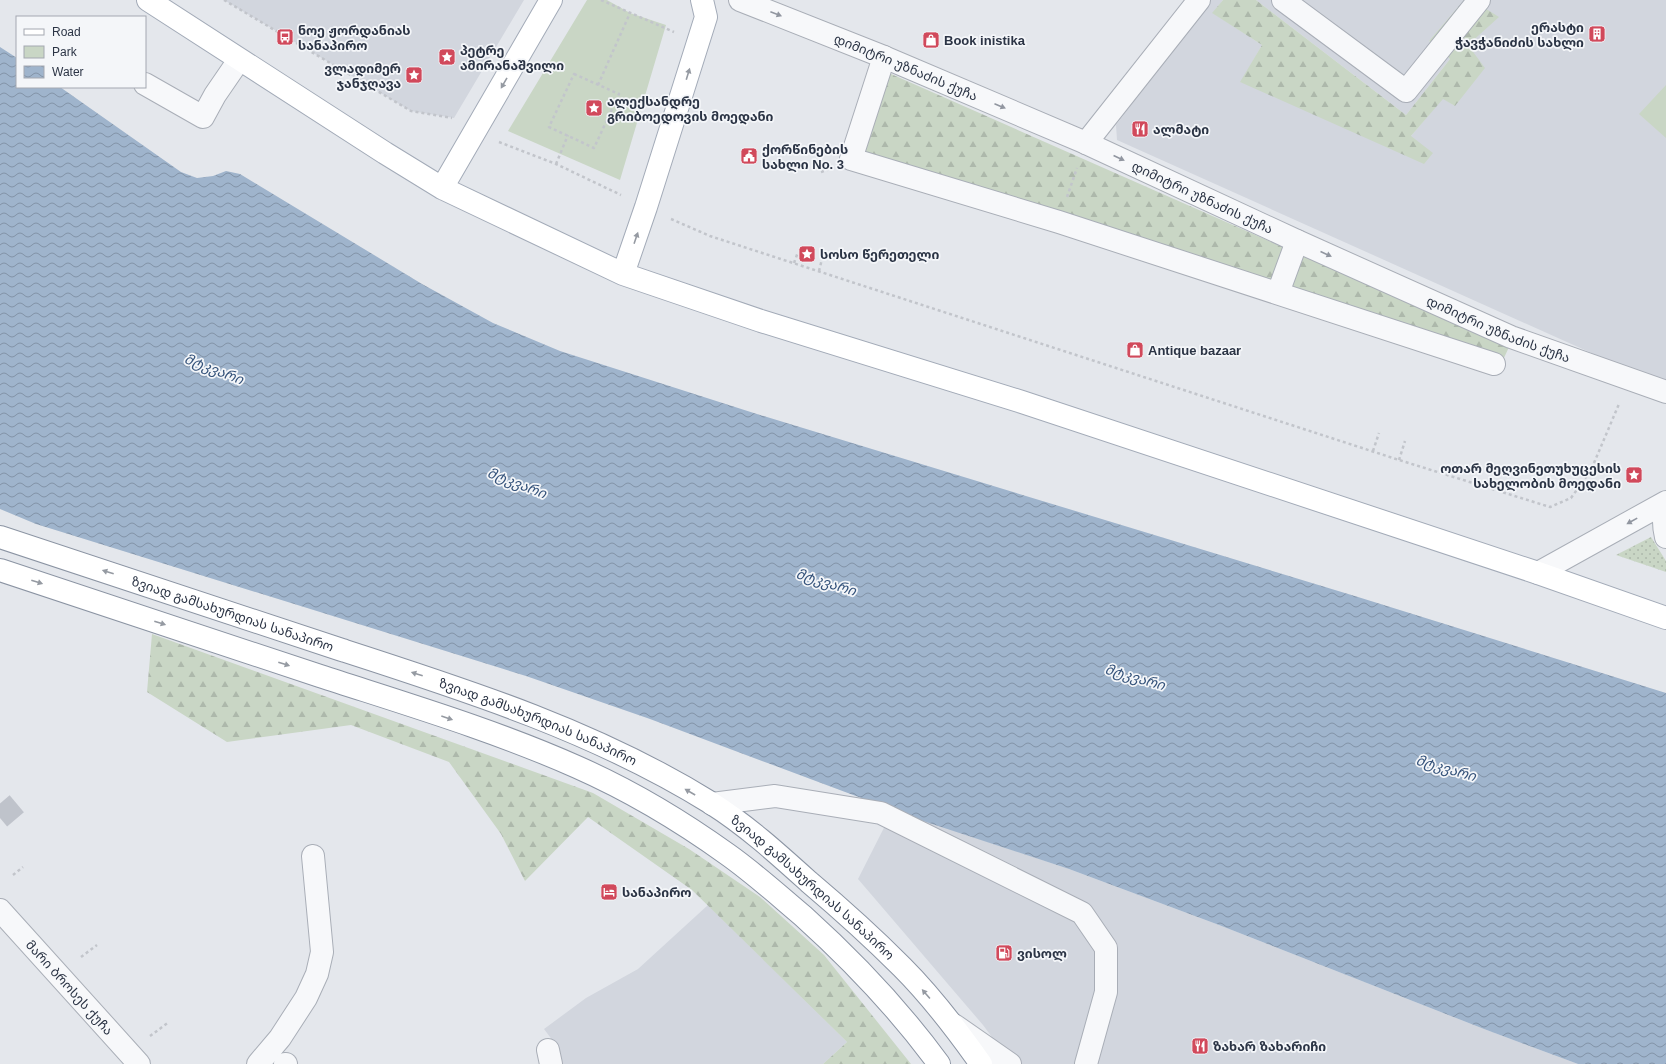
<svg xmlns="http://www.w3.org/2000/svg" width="1666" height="1064" viewBox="0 0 1666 1064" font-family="Helvetica,'Noto Sans Georgian',sans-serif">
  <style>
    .built { fill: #d2d6de }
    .grass { fill: url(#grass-dots) }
    .forest { fill: url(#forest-firs) }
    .green { fill: #c9d6c5 }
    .water { fill: url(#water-waves) }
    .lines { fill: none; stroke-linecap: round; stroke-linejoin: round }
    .minor-tunnel { stroke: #bfc3cb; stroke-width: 22; stroke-dasharray: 22 11; stroke-linecap: butt }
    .minor-casing { stroke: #a9aeb7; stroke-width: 24 }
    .major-casing { stroke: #a3abb8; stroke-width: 24 }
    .highway-casing { stroke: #8b94a3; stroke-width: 24 }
    .path { stroke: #c2c5cb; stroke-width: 2.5; stroke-dasharray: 3 3; stroke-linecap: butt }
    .minor { stroke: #f7f8fa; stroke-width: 22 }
    .major { stroke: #fff; stroke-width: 22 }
    .highway { stroke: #fff; stroke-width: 22 }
    .oneway { fill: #9196a0 }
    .oneway2 { fill: #959aa2 }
    .labels { text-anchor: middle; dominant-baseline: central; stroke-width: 3.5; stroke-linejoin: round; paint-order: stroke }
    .poi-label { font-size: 13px; font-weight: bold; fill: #2b3445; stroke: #f4f6f9; text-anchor: start }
    .street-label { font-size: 13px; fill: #2b3445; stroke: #f4f6f9 }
    .water-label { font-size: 14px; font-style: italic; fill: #34527a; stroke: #f4f6f9 }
  </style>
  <defs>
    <pattern id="grass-dots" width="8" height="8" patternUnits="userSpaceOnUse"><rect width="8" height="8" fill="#c9d6c5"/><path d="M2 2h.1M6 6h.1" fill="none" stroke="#adb8ab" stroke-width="1.8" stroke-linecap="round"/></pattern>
    <pattern id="forest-firs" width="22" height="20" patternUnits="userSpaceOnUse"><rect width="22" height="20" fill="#c9d6c5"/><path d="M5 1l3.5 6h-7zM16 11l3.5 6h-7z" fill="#adb8ab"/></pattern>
    <pattern id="water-waves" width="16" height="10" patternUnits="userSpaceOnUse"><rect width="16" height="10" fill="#9fb4cc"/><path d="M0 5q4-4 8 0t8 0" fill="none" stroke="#8293a7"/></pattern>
  </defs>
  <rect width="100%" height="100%" fill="#e4e7ec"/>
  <path class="built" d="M224,0H524L454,118L411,111Z
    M1210,0H1223L1213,13L1262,45L1241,82L1411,136L1443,98L1455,106L1468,45L1472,0H1666V386L1627,369L1117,140L1116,125Z
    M1256,0H1464L1429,41L1450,59L1406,115Z
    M893,810L1069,869L1219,925L1484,1029L1578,1064H1012L983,1025L858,879Z
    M708,905L847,1042L823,1064H563L559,1049L544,1029L586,998L638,969Z"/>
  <path class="grass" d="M1651,537L1666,561V572L1616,555Z"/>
  <path class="forest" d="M1223,0H1256L1406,115L1450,59L1429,41L1464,0H1472L1499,17L1468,45L1485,68L1455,106L1443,99L1411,136L1433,153L1424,164L1240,82L1262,45L1212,13Z
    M873,66L1509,347L1498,371L841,164Z
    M152,634L593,793L689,849L760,897L824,955L911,1064H823L847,1042L692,890L588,817L525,881L501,834L449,762L351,725L227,742L147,692Z"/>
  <path class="green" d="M587,0H607L630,13L666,25L620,180L508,131Z
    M1666,85V138L1639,114Z"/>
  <path class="water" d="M0,47L17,58V87H60L181,172L197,178L213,176L226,171L240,174L422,284L493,323L560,351L760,415L1358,597L1666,693V1064H1578L1484,1029L1219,925L1069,869L920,820L650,719L526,676L36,524L0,509Z"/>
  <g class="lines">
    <path class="minor-tunnel" d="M0,818L20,801"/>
    <g class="minor-casing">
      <g id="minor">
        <path id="s1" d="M740,0L884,57L1086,143L1297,241L1511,337L1666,392"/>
        <path d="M1283,0L1406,91L1479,0"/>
        <path d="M884,57L851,159L1059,222L1494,364"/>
        <path d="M145,84L203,117L215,95L239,60"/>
        <path d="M1086,143L1199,0"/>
        <path d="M1278,293L1297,241"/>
        <path d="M1666,504C1663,516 1663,525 1666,537"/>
        <path d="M1538,573L1666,502"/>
        <path d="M712,804L775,796L881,813L1082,913L1106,948V992L1086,1064"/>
        <path id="s2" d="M0,910L139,1064"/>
        <path d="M954,1025L1010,1064"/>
        <path d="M548,1050L551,1064"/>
        <path d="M258,1064L280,1038L306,998L317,974L322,952L313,856"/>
        <path d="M285,1064H286"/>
      </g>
    </g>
    <g class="major-casing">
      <path id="major" d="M148,0L385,153L442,188L623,274L761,321L1022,402L1538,573L1666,618
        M442,188L551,0
        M623,274L646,207L706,17L702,0"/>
    </g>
    <g class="highway-casing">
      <g id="highway">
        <path id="s3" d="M0,537C114,574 228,612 342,650C469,691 597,732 711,803C746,825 778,854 809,882C841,909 872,937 902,967C931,996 957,1030 981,1064"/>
        <path d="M0,570C107,605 214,640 320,676C406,704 494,730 577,767C629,790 681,821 727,854C754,873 778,895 803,916C854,962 898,1008 939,1064"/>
      </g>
    </g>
    <path class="path" d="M224,0L411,111L452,118
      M601,0L674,32
      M574,74L619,94L594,148L549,127Z
      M598,85L630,13
      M499,142L556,164L621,195
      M556,164L568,135
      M821,172L827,170
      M1067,197L1077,168
      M671,219L710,236L1399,460L1550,507L1571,498L1591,470L1619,404
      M794,263L798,252
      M819,271L822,259
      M1373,451L1379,433
      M1399,460L1405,441
      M13,875L23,867
      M81,957L97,945
      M150,1036L169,1022"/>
    <use href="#minor" class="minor"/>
    <use href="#major" class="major"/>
    <use href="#highway" class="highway"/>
  </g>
  <defs><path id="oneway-solid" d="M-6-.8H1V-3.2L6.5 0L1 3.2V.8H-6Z"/></defs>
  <g class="oneway">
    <use href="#oneway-solid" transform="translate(776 14) rotate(21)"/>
    <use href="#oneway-solid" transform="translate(1000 106) rotate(23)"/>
    <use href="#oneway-solid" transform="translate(1119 158) rotate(25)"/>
    <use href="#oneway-solid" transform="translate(1326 254) rotate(24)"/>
    <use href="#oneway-solid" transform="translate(1632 521) rotate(151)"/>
  </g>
  <g class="oneway2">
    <use href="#oneway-solid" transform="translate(688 74) rotate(-73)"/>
    <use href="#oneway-solid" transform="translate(504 83) rotate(120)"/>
    <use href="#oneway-solid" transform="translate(636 238) rotate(-71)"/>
    <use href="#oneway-solid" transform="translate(108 572) rotate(-162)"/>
    <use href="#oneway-solid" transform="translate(37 582) rotate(18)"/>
    <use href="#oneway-solid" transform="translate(160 623) rotate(18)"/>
    <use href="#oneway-solid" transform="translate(284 664) rotate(18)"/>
    <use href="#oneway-solid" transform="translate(417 674) rotate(-162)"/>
    <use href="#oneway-solid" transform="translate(447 718) rotate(19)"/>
    <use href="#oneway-solid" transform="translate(690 792) rotate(-150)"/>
    <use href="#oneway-solid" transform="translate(926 994) rotate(-131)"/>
  </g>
  <defs>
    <g id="building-square" transform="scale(0.9)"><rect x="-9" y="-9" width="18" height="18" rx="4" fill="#d1495b" stroke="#f4f6f9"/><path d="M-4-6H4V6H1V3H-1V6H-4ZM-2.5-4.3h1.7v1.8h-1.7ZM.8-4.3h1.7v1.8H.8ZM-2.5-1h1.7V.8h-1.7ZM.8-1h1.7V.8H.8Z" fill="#fff"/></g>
    <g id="bus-square" transform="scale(0.9)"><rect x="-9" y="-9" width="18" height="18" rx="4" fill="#d1495b" stroke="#f4f6f9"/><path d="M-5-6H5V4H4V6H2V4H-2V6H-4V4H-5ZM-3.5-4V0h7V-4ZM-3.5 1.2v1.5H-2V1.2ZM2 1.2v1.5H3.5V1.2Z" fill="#fff"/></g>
    <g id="shop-square" transform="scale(0.9)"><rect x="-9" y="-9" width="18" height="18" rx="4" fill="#d1495b" stroke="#f4f6f9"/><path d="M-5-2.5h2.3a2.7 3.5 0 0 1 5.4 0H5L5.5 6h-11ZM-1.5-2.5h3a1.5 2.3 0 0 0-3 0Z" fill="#fff"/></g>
    <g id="sight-square" transform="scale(0.9)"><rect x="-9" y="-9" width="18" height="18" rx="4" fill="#d1495b" stroke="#f4f6f9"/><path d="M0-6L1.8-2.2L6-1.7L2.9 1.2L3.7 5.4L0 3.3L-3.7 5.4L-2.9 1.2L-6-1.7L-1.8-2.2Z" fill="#fff"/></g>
    <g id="restaurant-square" transform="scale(0.9)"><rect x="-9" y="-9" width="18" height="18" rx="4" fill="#d1495b" stroke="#f4f6f9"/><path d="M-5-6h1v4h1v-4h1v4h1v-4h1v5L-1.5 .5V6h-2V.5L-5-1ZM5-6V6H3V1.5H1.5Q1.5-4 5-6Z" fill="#fff"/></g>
    <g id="civic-square" transform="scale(0.9)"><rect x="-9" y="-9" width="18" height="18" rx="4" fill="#d1495b" stroke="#f4f6f9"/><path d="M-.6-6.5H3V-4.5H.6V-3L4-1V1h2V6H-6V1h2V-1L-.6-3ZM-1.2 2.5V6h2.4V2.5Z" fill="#fff"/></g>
    <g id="hotel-square" transform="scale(0.9)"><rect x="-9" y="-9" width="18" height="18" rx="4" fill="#d1495b" stroke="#f4f6f9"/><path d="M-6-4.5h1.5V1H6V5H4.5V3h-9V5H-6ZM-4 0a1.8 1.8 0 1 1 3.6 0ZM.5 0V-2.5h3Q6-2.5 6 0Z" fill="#fff"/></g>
    <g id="fuel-square" transform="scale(0.9)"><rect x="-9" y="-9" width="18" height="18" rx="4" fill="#d1495b" stroke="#f4f6f9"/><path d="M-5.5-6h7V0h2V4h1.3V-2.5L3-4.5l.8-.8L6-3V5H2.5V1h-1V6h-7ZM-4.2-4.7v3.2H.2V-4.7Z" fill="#fff"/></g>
  </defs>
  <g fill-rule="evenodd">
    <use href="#building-square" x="1597" y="34"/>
    <use href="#bus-square" x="285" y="37"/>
    <use href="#shop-square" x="931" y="40"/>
    <use href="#sight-square" x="447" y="57"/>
    <use href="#sight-square" x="414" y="75"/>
    <use href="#sight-square" x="594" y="108"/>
    <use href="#restaurant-square" x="1140" y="129"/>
    <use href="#civic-square" x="749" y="156"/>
    <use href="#sight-square" x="807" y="254"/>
    <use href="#shop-square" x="1135" y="350"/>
    <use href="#sight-square" x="1634" y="475"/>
    <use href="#hotel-square" x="609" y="892"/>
    <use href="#fuel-square" x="1004" y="953"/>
    <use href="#restaurant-square" x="1200" y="1046"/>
  </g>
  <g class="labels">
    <g class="poi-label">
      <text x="1584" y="27" text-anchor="end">ერასტი<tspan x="1584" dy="15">ჭავჭანიძის სახლი</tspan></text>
      <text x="298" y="30">ნოე ჟორდანიას<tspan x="298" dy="15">სანაპირო</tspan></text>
      <text x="944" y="40">Book inistika</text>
      <text x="460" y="50">პეტრე<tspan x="460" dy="15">ამირანაშვილი</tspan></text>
      <text x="401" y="68" text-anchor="end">ვლადიმერ<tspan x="401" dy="15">ჯანჯღავა</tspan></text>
      <text x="607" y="101">ალექსანდრე<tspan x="607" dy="15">გრიბოედოვის მოედანი</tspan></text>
      <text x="1153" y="129">ალმატი</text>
      <text x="762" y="149">ქორწინების<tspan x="762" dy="15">სახლი No. 3</tspan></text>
      <text x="820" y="254">სოსო წერეთელი</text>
      <text x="1148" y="350">Antique bazaar</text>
      <text x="1621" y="468" text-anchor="end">ოთარ მეღვინეთუხუცესის<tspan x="1621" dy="15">სახელობის მოედანი</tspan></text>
      <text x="622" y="892">სანაპირო</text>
      <text x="1017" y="953">ვისოლ</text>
      <text x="1213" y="1046">ზახარ ზახარიჩი</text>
    </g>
    <g class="street-label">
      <text stroke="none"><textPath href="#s1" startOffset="179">დიმიტრი უზნაძის ქუჩა</textPath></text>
      <text stroke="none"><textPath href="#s1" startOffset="503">დიმიტრი უზნაძის ქუჩა</textPath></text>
      <text stroke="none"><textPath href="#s1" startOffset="827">დიმიტრი უზნაძის ქუჩა</textPath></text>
      <text stroke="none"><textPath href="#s3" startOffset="245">ზვიად გამსახურდიას სანაპირო</textPath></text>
      <text stroke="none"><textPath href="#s3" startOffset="569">ზვიად გამსახურდიას სანაპირო</textPath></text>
      <text stroke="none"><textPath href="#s3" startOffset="893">ზვიად გამსახურდიას სანაპირო</textPath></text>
      <text stroke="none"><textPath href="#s2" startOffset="104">მარი ბროსეს ქუჩა</textPath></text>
    </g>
    <g class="water-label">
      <text transform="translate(214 369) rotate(21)">მტკვარი</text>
      <text transform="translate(517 483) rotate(21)">მტკვარი</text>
      <text transform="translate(826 582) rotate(17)">მტკვარი</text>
      <text transform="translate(1135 677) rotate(16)">მტკვარი</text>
      <text transform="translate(1446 768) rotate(16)">მტკვარი</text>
    </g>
  </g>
  <rect x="16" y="16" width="130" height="72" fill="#f4f6f9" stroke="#a4a8b1"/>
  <rect x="24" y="29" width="20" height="6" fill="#ffffff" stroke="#a4a8b1"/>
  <text x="52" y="36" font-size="12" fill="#2b3445">Road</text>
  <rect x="24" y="46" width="20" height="12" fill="#c9d6c5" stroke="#a4a8b1"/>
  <text x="52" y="56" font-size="12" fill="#2b3445">Park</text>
  <rect x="24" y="66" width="20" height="12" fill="url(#water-waves)" stroke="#a4a8b1"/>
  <text x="52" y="76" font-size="12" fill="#2b3445">Water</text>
</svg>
